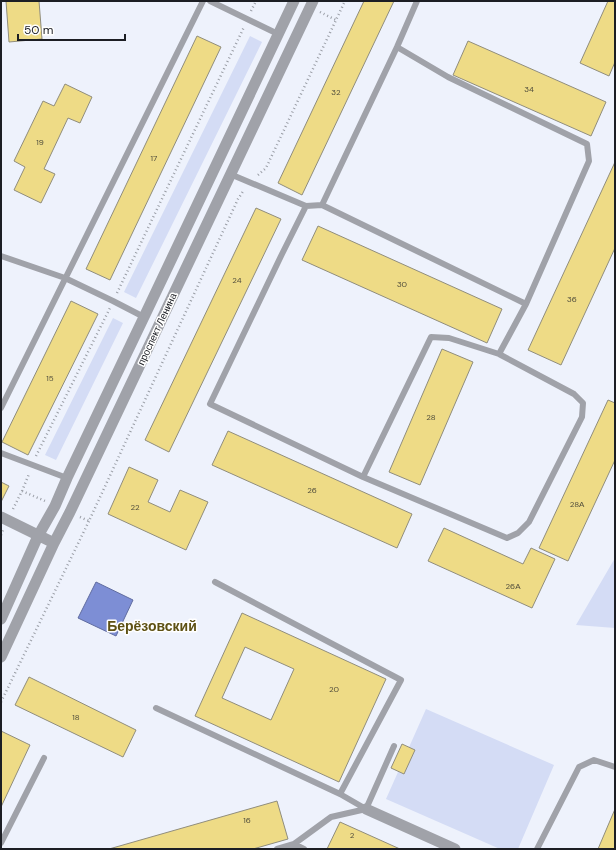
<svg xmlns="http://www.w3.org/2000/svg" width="616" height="850" viewBox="0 0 616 850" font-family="'DM Sans',sans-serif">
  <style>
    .green { fill: #d4dcf5 }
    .water { fill: #7d8ed5; stroke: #606ca0 }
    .building { fill: #eedb86; stroke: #908d7c; fill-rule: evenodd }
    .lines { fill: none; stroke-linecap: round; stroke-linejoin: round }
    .path { stroke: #9a9ea6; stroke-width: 2.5; stroke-dasharray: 1 3; stroke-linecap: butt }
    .service { stroke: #a0a2a9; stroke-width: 6 }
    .minor { stroke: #a0a2a9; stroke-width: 11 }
    .labels { text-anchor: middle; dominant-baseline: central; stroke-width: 3; stroke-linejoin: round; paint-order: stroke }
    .number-label { font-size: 8px; fill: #504d3c }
    .street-label { font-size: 10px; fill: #1c1e24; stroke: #fff }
    .district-label { font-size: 14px; font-weight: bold; fill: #5e5114; stroke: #fff }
  </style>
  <rect width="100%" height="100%" fill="#eef2fc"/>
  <path class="green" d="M250,36L262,42L136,298L124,292Z
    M113,318L123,323L56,460L45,455Z
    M615,558V628L576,625Z
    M426,709L554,765L518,849H500L386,799Z"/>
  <path class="water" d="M96,582L133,600L116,636L78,618Z"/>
  <path class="building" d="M6,1H39L42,39L9,42Z
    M364,1H394L302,195L278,183Z
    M608,1H615V62L609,76L580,63Z
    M197,36L221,47L110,280L86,269Z
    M468,41L606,102L591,136L453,75Z
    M65,84L92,97L80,123L68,118L44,169L55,174L41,203L14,190L25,167L14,161L43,101L54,106Z
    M615,162V248L561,365L528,350Z
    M256,208L281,219L169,452L145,440Z
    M318,226L502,309L487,343L302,260Z
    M71,301L98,314L28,455L2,442Z
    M442,349L473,362L420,485L389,472Z
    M608,400L615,403V460L568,561L539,548Z
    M228,431L412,514L397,548L212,465Z
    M129,467L158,480L148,502L170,512L180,490L208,502L186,550L108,514Z
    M1,482L9,486L1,502Z
    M444,528L523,564L531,548L555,559L532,608L428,561Z
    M242,613L386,679L339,782L195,716ZM245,647L294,669L271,720L222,698Z
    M29,677L136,730L123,757L15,705Z
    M1,731L30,745L1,807Z
    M402,744L415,750L404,774L391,768Z
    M277,801L288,839L253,849H109Z
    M615,809V849H598Z
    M340,822L400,849H327Z"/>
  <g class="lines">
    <path class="path" d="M251,11L256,1
      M320,12L336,20
      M258,175L266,168L345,1
      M117,293L244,27
      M36,456L110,308
      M22,491L45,501
      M13,509L22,491L29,474
      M80,517L89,521L238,199L244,190
      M1,535L3,530
      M1,702L89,521"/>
    <path class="service" d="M210,1L278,34
      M230,174L306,206L282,254L210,404L363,477L431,337L449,338L499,354
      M322,205L397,47L417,1
      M306,206L322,205L526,304L589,161L587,144L448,77L397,47
      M1,256L65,278L113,301L144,317
      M1,408L203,1
      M1,453L67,478
      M363,477L507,538L518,533L529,522L582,417L583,403L574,394L499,354L526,304
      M215,582L401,680L340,794
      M156,708L340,794L366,809
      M366,809L394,746
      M1,843L44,758
      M277,849L294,844L304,849
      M292,849L294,844L331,817L366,809
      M537,849L579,767L594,760L615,767"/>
    <path class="minor" d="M1,517L54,543
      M1,619L38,536L55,506L67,478L144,317L294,1
      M1,657L54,543L70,512L313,1
      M366,809L455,849"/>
  </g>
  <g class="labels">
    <g class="number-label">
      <text x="529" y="89">34</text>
      <text x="336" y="92">32</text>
      <text x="40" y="142">19</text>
      <text x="154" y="158">17</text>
      <text x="237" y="280">24</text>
      <text x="402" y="284">30</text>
      <text x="572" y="299">36</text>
      <text x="50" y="378">15</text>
      <text x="431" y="417">28</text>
      <text x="312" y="490">26</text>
      <text x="577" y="504">28А</text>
      <text x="135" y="507">22</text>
      <text x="513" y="586">26А</text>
      <text x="334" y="689">20</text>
      <text x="76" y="717">18</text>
      <text x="247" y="820">16</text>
      <text x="352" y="835">2</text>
    </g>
    <g class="street-label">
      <text transform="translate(157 329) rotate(-65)">проспект Ленина</text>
    </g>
    <g class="district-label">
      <text x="152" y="626">Берёзовский</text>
    </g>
  </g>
  <rect width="616" height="850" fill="none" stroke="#1c1e24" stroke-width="4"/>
  <path d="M18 34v6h107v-6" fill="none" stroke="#1c1e24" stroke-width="2"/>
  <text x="24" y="34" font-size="12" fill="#1c1e24" stroke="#ffffff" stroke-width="3" paint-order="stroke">50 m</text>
</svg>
